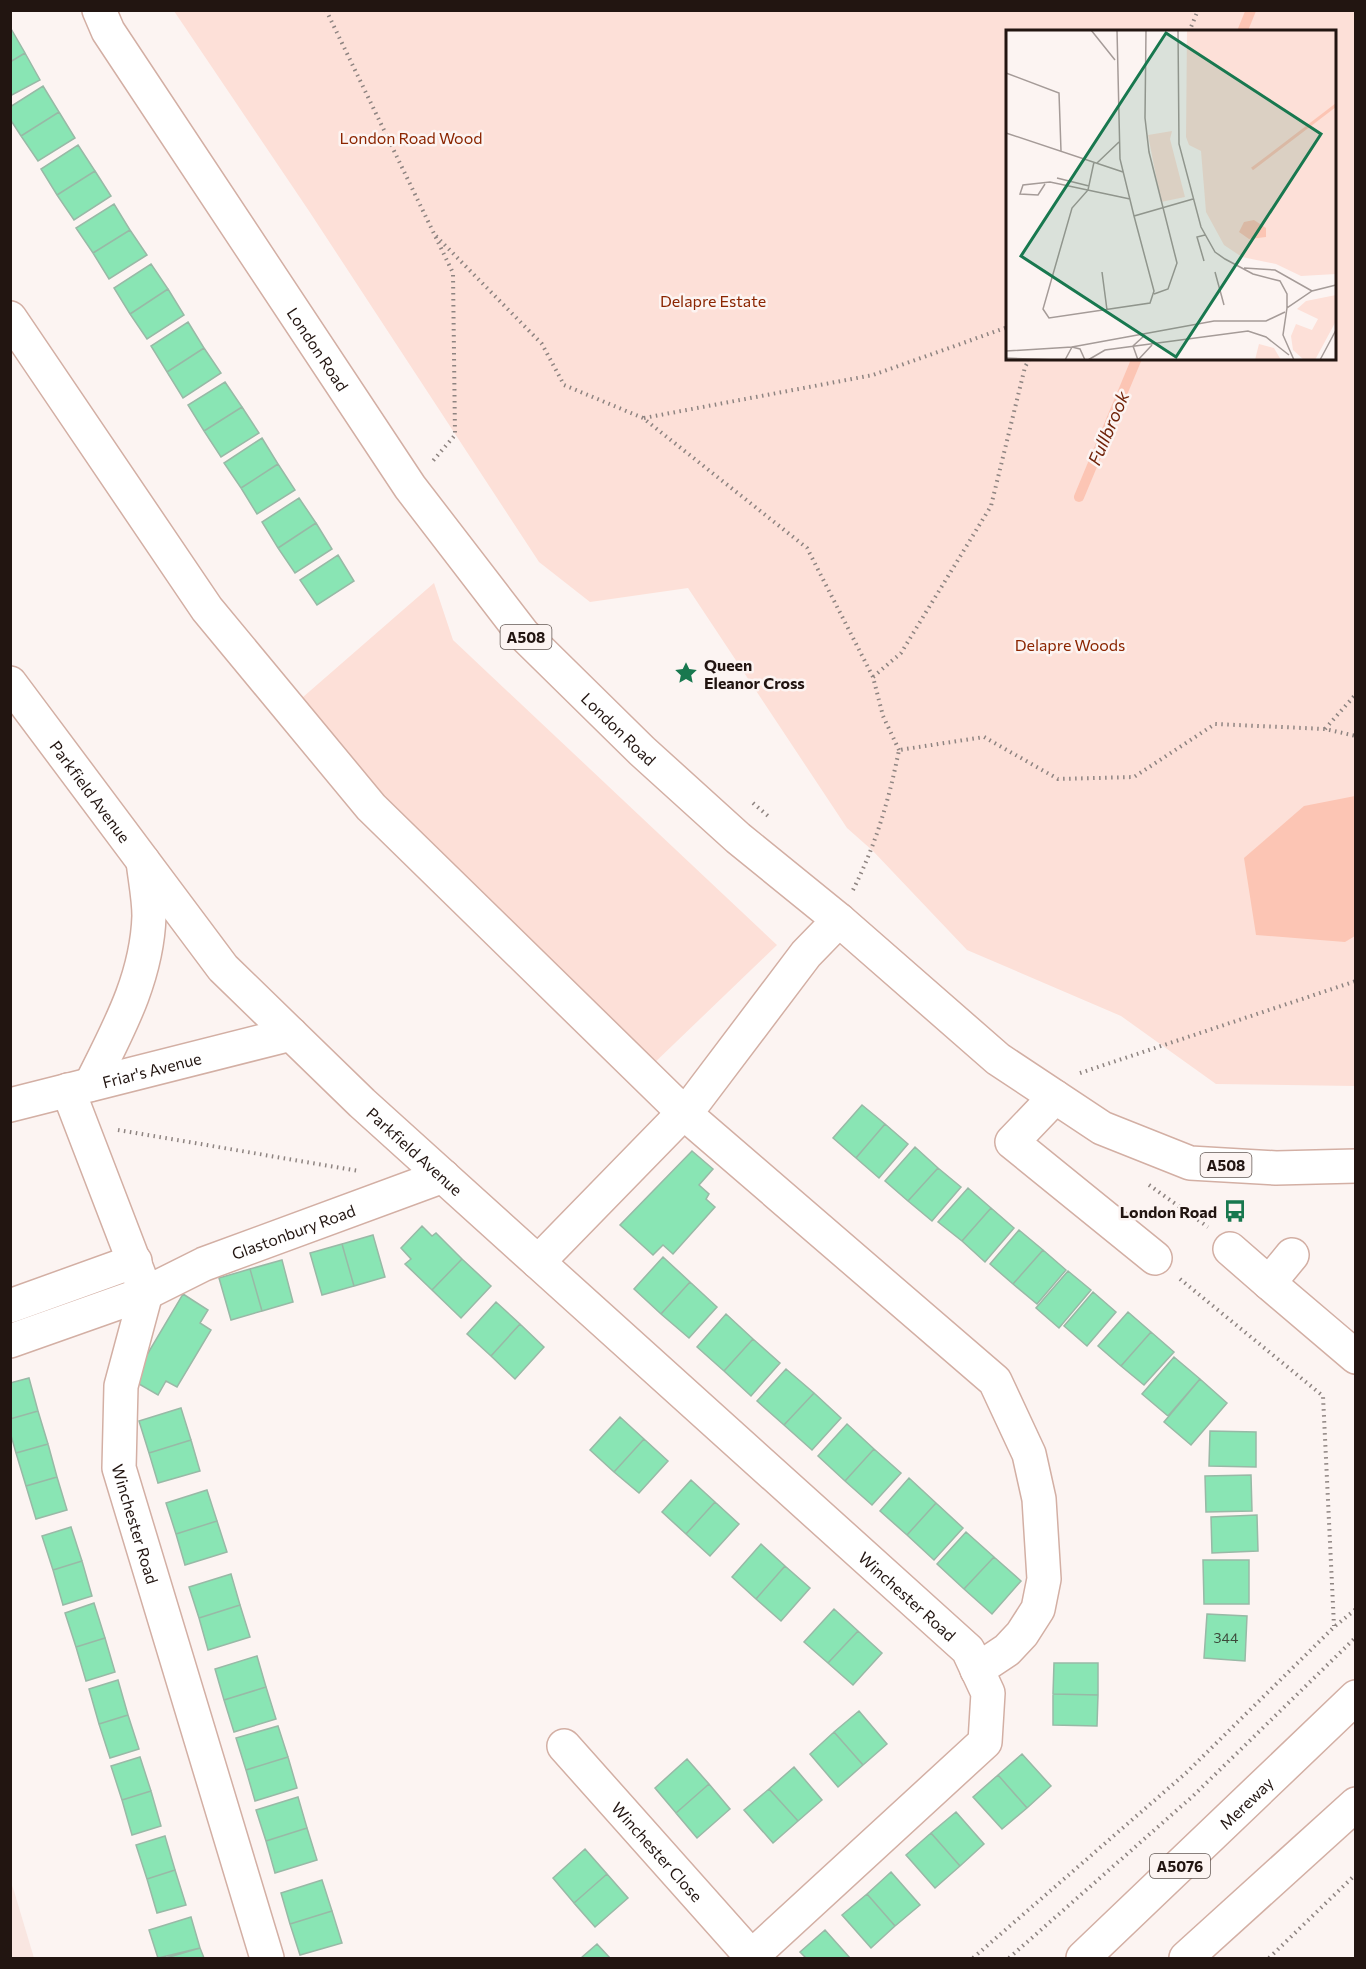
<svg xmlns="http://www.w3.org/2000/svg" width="1366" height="1969" viewBox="0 0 1366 1969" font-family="Commissioner,sans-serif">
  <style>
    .built { fill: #f9e6e1 }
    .green { fill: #fde0d8; fill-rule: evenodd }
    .water { fill: #fcc5b4 }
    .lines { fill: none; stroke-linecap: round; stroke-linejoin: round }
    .stream { stroke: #fcc5b4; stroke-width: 10 }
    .building { fill: #89e5b4; stroke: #98b9a6; stroke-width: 1.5 }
    .minor-casing { stroke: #d3afa4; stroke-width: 36 }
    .highway-casing { stroke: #d3afa4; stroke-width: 36 }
    .path { stroke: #8e8481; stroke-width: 4; stroke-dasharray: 1.5 4.5; stroke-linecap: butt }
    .minor { stroke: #fff; stroke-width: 33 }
    .highway { stroke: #fff; stroke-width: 33 }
    .labels { text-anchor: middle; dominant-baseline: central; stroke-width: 5; stroke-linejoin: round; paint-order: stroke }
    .number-label { font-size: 14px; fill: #3c493a }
    .shield { fill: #fcf4f2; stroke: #635854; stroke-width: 1.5 }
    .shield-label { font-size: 15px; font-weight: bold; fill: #221511 }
    .park-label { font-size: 16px; fill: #8b2500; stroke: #fcf4f2 }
    .street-label { font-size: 16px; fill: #221511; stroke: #fcf4f2 }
    .poi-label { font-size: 16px; font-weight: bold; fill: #221511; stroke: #fcf4f2; text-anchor: start }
    .water-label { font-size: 18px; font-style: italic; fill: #702309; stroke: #fcf4f2 }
    .inset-river { fill: none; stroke: #fcc5b4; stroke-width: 3 }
    .inset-road { fill: none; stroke: #a59b98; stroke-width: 1.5 }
    .view { fill: #18784f; fill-opacity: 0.15; stroke: #18784f; stroke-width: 3 }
    .inset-edge { fill: none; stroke: #221511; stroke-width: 3 }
  </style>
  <rect width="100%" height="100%" fill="#fcf4f2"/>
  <path class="built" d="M10,1880L14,1891L34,1958H11Z"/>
  <path class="green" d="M174,11H1355V1086L1216,1084L1121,1016L967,950L873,851L847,828L688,588L590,602L539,562L309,211ZM1008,32H1334V358H1008Z
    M434,583L453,640L777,945L649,1068L377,803L295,704Z"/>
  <path class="water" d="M1355,796V936L1345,942L1256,935L1244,858L1304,806Z"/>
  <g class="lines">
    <path class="stream" d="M1242,32L1251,10
      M1079,497L1137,358"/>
  </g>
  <path class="building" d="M10,27L25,53L10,62Z
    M25,53L40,80L10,96V62Z
    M43,86L59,112L21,136L10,119V107Z
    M59,112L75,138L38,161L21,136Z
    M78,145L95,171L57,195L41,169Z
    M95,171L111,196L74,220L57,195Z
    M114,204L130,230L93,253L76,228Z
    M130,230L147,255L109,279L93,253Z
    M151,264L168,289L130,314L114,288Z
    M168,289L184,315L147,339L130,314Z
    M188,322L204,348L167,372L151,346Z
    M204,348L221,373L183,398L167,372Z
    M225,382L242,407L204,431L188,405Z
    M242,407L259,433L221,457L204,431Z
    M262,438L278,464L241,488L224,463Z
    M278,464L295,490L257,514L241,488Z
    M299,498L316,523L278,548L262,522Z
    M316,523L332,549L295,573L278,548Z
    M338,555L354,581L317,605L300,580Z
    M862,1105L885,1124L856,1158L833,1138Z
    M885,1124L908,1144L879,1178L856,1158Z
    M915,1147L938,1168L908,1201L885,1181Z
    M692,1151L713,1169L699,1185L709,1194L706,1199L715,1207L673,1254L663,1245L653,1255L620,1225Z
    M938,1168L961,1187L932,1221L908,1201Z
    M968,1188L991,1208L962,1241L938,1222Z
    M991,1208L1014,1228L985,1262L962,1241Z
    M422,1226L432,1236L436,1233L462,1259L432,1290L405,1264L411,1259L401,1248Z
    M1019,1230L1043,1250L1013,1284L990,1264Z
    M373,1235L385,1277L354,1286L342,1244Z
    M342,1244L354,1286L322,1295L310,1253Z
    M1043,1250L1066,1270L1037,1304L1013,1284Z
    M663,1257L690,1282L661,1314L634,1289Z
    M462,1259L491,1286L461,1318L432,1290Z
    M282,1260L293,1302L262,1311L250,1269Z
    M250,1269L262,1311L231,1320L219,1278Z
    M1068,1271L1091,1290L1059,1328L1036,1308Z
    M690,1282L717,1307L689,1338L661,1314Z
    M1093,1292L1116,1312L1087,1346L1064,1326Z
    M183,1294L208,1310L200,1323L211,1330L177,1387L166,1381L158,1395L132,1380Z
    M496,1302L520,1324L491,1356L467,1334Z
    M1128,1312L1151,1332L1121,1366L1098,1346Z
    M726,1314L753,1339L724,1371L697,1347Z
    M520,1324L544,1347L515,1379L491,1356Z
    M1151,1332L1174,1352L1144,1385L1121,1366Z
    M753,1339L780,1363L751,1396L724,1371Z
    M1174,1357L1200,1379L1168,1416L1142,1394Z
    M786,1369L814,1393L784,1425L757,1401Z
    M29,1378L38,1411L10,1419V1383Z
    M1200,1379L1227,1403L1191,1445L1164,1422Z
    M814,1393L841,1418L812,1450L784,1425Z
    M181,1408L191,1440L149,1453L139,1421Z
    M38,1411L48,1444L16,1453L10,1432V1419Z
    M620,1417L644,1439L614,1472L590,1450Z
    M847,1424L874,1449L845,1481L818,1456Z
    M1210,1431L1256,1432V1467L1209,1466Z
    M644,1439L668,1461L639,1493L614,1472Z
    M191,1440L200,1471L158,1483L149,1453Z
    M48,1444L57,1477L26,1486L16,1453Z
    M874,1449L901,1473L872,1505L845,1481Z
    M1251,1475L1252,1511L1206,1512L1205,1476Z
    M57,1477L67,1510L36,1519L26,1486Z
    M909,1478L936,1503L907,1535L880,1511Z
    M691,1480L715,1502L686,1534L662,1512Z
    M207,1490L217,1521L176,1534L166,1503Z
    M715,1502L739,1524L710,1556L686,1534Z
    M936,1503L963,1528L934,1560L907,1535Z
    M1257,1515L1258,1551L1212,1553L1211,1517Z
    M217,1521L227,1552L185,1565L176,1534Z
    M71,1527L82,1561L53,1570L42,1536Z
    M966,1532L994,1557L964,1589L937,1564Z
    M761,1544L785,1566L756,1599L732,1577Z
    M994,1557L1021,1581L992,1614L964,1589Z
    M1203,1560H1249V1604H1204Z
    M82,1561L92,1596L63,1605L53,1570Z
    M785,1566L810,1588L781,1621L756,1599Z
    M231,1574L240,1605L199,1618L189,1587Z
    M94,1603L105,1638L76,1647L65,1613Z
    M240,1605L250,1637L208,1650L199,1618Z
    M834,1609L858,1631L828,1663L804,1642Z
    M1207,1614L1247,1616L1245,1661L1204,1658Z
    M858,1631L882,1653L853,1685L828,1663Z
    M105,1638L115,1672L86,1681L76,1647Z
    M257,1656L266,1687L224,1700L215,1669Z
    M1054,1663H1098V1695L1053,1694Z
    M118,1680L128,1715L99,1724L89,1689Z
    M266,1687L276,1719L234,1732L224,1700Z
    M1053,1694L1098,1695L1097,1726L1053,1725Z
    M859,1711L887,1744L863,1765L834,1732Z
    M128,1715L139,1749L110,1758L99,1724Z
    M278,1726L288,1757L246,1770L236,1738Z
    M834,1732L863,1765L838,1787L810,1754Z
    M1022,1754L1051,1786L1027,1808L998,1775Z
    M140,1757L151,1791L122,1800L111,1766Z
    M288,1757L297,1788L255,1801L246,1770Z
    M687,1759L709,1784L676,1813L655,1788Z
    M794,1767L822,1800L798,1821L769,1789Z
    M998,1775L1027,1808L1002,1829L973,1797Z
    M709,1784L730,1809L697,1838L676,1813Z
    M769,1789L798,1821L773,1843L744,1810Z
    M151,1791L161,1826L132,1835L122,1800Z
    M298,1797L307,1828L266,1841L256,1810Z
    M956,1812L984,1844L960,1866L931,1833Z
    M307,1828L317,1860L275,1873L266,1841Z
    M931,1833L960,1866L935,1888L906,1855Z
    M165,1836L175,1870L147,1879L136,1845Z
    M585,1849L607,1874L574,1903L553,1878Z
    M175,1870L186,1905L157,1913L147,1879Z
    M891,1872L920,1905L895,1926L867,1894Z
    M607,1874L628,1898L595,1927L574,1903Z
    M322,1880L332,1911L290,1924L281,1893Z
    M867,1894L895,1926L871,1948L842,1915Z
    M332,1911L342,1943L300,1955L290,1924Z
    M191,1917L200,1948L158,1958L149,1930Z
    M825,1930L850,1958H806L800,1952Z
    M597,1944L610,1958H581Z
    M200,1948L204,1958H166Z"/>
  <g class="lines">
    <g class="minor-casing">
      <g id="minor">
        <path d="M10,318L207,609L371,807L683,1112L995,1381L1029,1454L1039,1499L1044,1579L1038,1609L1022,1634L1007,1650L977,1670"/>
        <path id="s1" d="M10,683L223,968L362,1103L538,1262L695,1101L806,954L839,920"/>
        <path d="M91,1084C118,1030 147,978 149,916C149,898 145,879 143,861"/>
        <path id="s2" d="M68,1090L146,1293L121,1386L119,1468L267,1958"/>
        <path d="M1055,1097L1012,1142L1155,1258"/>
        <path id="s3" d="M10,1105L291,1034"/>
        <path d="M1230,1249L1269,1283L1292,1255"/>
        <path id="s4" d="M538,1262L968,1650L988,1693L985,1742L750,1958"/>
        <path d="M1269,1283L1356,1357"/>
        <path d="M10,1306L135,1261"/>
        <path id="s5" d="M10,1341L146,1293L204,1264L443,1176"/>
        <path id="s6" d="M564,1746L752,1957"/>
      </g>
    </g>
    <g class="highway-casing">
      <g id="highway">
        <path id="s7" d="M99,10L108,31L410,487L523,634L642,751L738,838L839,920L998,1059L1102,1128L1190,1163L1276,1168L1356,1166"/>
        <path id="s8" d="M1083,1958L1356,1697"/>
        <path d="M1186,1958L1356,1804"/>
      </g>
    </g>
    <path class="path" d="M326,10L453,273L455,435L432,462
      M1189,32L1198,10
      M436,236L542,344L564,385L643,418L807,548L873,677
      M644,418L873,375L1008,327
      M1325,729L1356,694
      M899,750L883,716L873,677L901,653L991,506L1025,367L1030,358
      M753,803L768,816
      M853,890C876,844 889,800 899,750L984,737L1058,779L1134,777L1215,724L1325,729L1356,736
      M1080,1073L1356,981
      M118,1130L359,1171
      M1149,1185L1208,1227
      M1180,1279L1323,1396L1334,1626
      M973,1958L1186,1773L1334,1627L1356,1609
      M1009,1958L1193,1796L1356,1637
      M1269,1958L1356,1874"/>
    <use href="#minor" class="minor"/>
    <use href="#highway" class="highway"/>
  </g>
  <defs>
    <g id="sight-bare" transform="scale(1.8)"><path d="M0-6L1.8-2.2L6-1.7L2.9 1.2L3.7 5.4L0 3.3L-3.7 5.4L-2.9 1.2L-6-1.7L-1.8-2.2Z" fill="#18784f" stroke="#fcf4f2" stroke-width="2.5" paint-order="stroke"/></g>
    <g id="bus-bare" transform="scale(1.8)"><path d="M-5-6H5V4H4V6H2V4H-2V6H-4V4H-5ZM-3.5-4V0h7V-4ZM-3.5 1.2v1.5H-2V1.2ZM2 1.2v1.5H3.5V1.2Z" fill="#18784f" stroke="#fcf4f2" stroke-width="2.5" paint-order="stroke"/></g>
  </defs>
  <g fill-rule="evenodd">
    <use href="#sight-bare" x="686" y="673"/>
    <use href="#bus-bare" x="1235" y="1211"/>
  </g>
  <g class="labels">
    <g class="number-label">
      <text x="1226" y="1637">344</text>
    </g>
    <g class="shield">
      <rect x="500.5" y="625" width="51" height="24" rx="4.5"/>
      <rect x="1200.5" y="1153" width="51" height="24" rx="4.5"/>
      <rect x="1150" y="1854" width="60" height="24" rx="4.5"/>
    </g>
    <g class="shield-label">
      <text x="526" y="637">A508</text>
      <text x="1226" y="1165">A508</text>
      <text x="1180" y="1866">A5076</text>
    </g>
    <g class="park-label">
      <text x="411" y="137">London Road Wood</text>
      <text x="713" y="300">Delapre Estate</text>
      <text x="1070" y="644">Delapre Woods</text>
    </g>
    <g class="street-label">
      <text stroke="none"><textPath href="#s7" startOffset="404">London Road</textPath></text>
      <text stroke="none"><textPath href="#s7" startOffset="890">London Road</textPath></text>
      <text stroke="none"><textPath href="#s1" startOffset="135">Parkfield Avenue</textPath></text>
      <text stroke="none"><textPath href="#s3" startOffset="146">Friar's Avenue</textPath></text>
      <text stroke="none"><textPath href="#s1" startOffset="621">Parkfield Avenue</textPath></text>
      <text stroke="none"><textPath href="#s5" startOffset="304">Glastonbury Road</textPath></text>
      <text stroke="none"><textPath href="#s2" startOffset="454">Winchester Road</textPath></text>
      <text stroke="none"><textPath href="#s4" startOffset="498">Winchester Road</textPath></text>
      <text stroke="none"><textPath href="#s8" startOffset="225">Mereway</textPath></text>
      <text stroke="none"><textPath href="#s6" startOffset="141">Winchester Close</textPath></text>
    </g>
    <g class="poi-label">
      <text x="704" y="664">Queen<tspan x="704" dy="18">Eleanor Cross</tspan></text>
      <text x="1217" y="1211" text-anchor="end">London Road</text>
    </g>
    <g class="water-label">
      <text transform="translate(1108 428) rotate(-67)">Fullbrook</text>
    </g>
  </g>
  <g transform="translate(1006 30)">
    <rect width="330" height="330" fill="#fcf4f2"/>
    <path d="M181,0H330V244L295,246L270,234L236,227L218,215L200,182L195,121L183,115L180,107ZM166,101L164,109L179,167L155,172L142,105ZM330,265V291L309,330H298L287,320L285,306L290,294L306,300L312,289L291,279L300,271ZM253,314L268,318L275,330H249Z" fill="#fde0d8"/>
    <path d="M248,190L260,198V207L243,209L233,202L238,192Z" fill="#fcc5b4"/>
    <path class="inset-river" d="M246,139L330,75"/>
    <path class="inset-road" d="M85,0L109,30M111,0L114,129L128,186L187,169M140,0L139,88L143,122L171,233L162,259L148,264M172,0L173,114L195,197L209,222L219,229L247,244L274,251L281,264V278M0,43L53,63L55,121M0,103L117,142M88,132L82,160L66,178L37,279L43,288L144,273L148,261L128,186M91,133L113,112M51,148L83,156M39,154L32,165L14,164L17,155L44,152L124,169M198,231L191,207L199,205M238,238L269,240L306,261M96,242L101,280M209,242L218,275M214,259L229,236M0,321L66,317L208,291H260L279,282M0,328L52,330M59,330L66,317L74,319L79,330M82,330L99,320L242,301L260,307L283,325M132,330L146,315M132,330L127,316L139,305M288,330L277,305L281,278L306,261L330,255M314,330L330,300"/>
    <path class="view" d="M160,3L315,104L170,327L15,226Z"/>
    <rect width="330" height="330" class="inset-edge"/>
  </g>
  <rect width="1366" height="1969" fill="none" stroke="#221511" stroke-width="24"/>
</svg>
